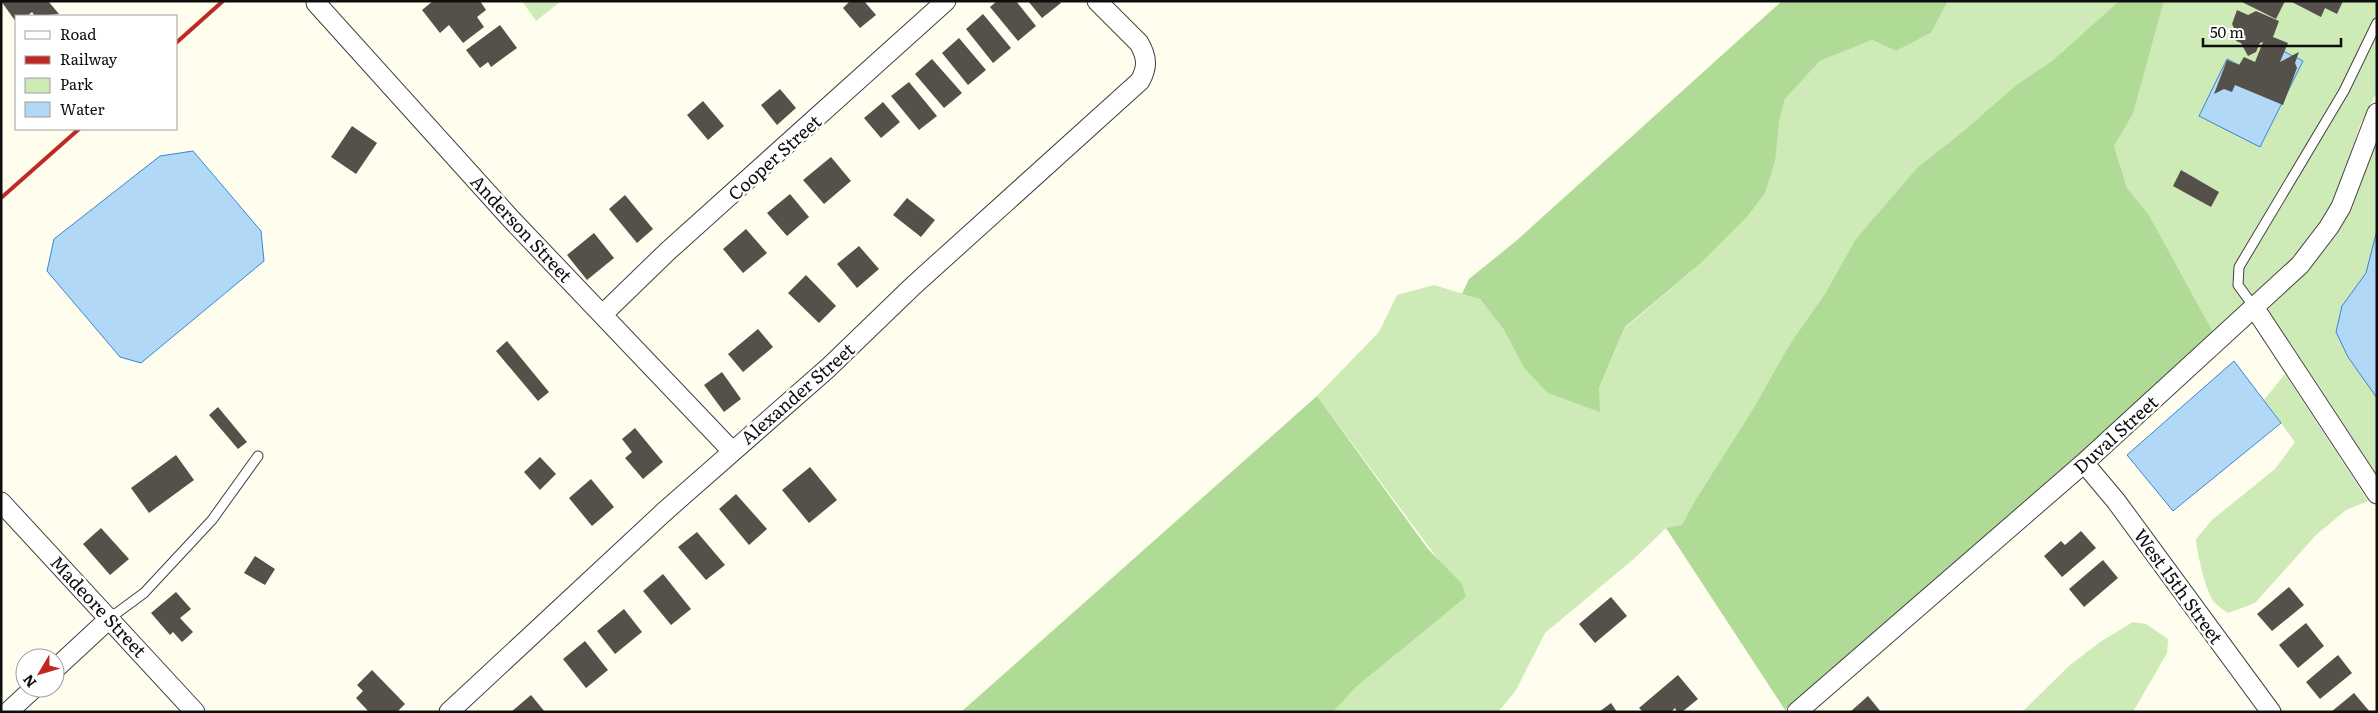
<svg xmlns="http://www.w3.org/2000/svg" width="2378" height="713" viewBox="0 0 2378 713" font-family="Literata,serif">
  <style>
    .green { fill: #cdeab7 }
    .forest { fill: #afdb96 }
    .water { fill: #b2d8f7; stroke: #3886cf }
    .building { fill: #56504a }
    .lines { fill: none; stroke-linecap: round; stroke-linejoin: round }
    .lane-casing { stroke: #414141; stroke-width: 11 }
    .street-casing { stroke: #414141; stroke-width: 21 }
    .lane { stroke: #fff; stroke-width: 9 }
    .street { stroke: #fff; stroke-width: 19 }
    .rail { stroke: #c02923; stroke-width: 4 }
    .labels { text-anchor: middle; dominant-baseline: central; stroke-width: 5; stroke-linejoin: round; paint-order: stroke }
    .street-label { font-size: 18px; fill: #0e0e0e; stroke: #fff }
  </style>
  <rect width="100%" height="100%" fill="#fffdee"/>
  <path class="green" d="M522,1H561L536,21Z
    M1948,1H2119L2052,61L2016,85L1966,129L1918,167L1788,347L1753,409L1696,499L1682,526L1666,528L1636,557L1545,633L1516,690L1498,712H1333L1356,687L1466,597L1317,396L1379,332L1397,295L1434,285L1480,299L1504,330L1524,368L1599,388L1625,328L1702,262L1746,218L1779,123L1785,99L1820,61L1872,40L1896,51L1931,33Z
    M2164,1H2377V92L2360,125L2342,180L2331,204L2321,223L2292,259L2213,332L2149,215L2127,188L2114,146L2133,114Z
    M2377,137L2376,235L2366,273L2342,306L2377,398V475L2267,307C2293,284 2321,260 2339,229C2356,200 2366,169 2377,137Z
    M2285,374L2368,501L2346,510L2316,535L2255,603L2228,613C2224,610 2219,607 2215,603C2206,594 2197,553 2196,539L2212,520L2275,469L2295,442L2264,400Z
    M2133,622L2146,624L2168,639L2167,653L2133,712H2022L2070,665L2100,642Z"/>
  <path class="forest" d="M1782,1H1948L1931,33L1896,51L1872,40L1820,61L1785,99L1779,123L1775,161L1765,193L1746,218L1702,262L1625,327L1599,388L1600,412L1548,393L1524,368L1504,330L1480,299L1462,294L1469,279L1516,241Z
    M2119,1H2164L2133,114L2114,146L2127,188L2149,215L2213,332L2105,432L1931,585L1785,710L1666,528L1682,525L1696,499L1753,409L1788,347L1825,294L1856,239L1918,167L1966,129L2016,85L2052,61Z
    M1317,396L1428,549L1462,584L1466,597L1356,687L1333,712H961Z"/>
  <path class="water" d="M2267,43L2303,61L2260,147L2199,116L2227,59L2277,84Z
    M193,151L261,231L264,261L141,363L120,357L47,271L54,239L160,156Z
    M2377,230V398L2348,357L2336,332L2342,306L2366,273Z
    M2234,361L2281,423L2173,511L2127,455Z"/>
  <path class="building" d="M1,1H48L59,14L35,16L32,12L27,16H16V22Z
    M433,1H480L486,10L477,17L484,27L463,43L449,25L440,33L422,10Z
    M850,1H864L876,15L860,28L843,8Z
    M997,1H1016L1036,26L1018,41L990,7Z
    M1028,1H1059L1061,3L1042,18Z
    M2240,1H2285L2276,19Z
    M2290,1H2343L2337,14L2325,8L2321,17Z
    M2237,10L2248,15L2256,11L2279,21L2273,37L2288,43L2280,62L2299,52L2295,63L2297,68L2283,105L2235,85L2232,92L2224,89L2214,94L2227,60L2239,65L2244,57L2255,62L2263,42L2260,43L2256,52L2248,56L2241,43L2236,41L2238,36L2232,24Z
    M983,14L1011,48L993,63L966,29Z
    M500,25L517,48L491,67L488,62L480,68L466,50Z
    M959,38L986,70L968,85L942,53Z
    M932,59L962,93L944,108L915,74Z
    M909,82L937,116L919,130L891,96Z
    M780,89L796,108L777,125L761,105Z
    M703,101L724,126L708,140L687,115Z
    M883,102L900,122L881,138L864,118Z
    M352,126L377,143L356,174L331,157Z
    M831,157L851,181L824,204L803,180Z
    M2181,170L2219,192L2211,207L2173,186Z
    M790,194L809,217L787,236L767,213Z
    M625,195L653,229L637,243L609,209Z
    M907,198L935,220L921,237L893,215Z
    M746,229L767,253L743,273L723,249Z
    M594,233L614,258L587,280L567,255Z
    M859,246L879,269L857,288L837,264Z
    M806,275L836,306L819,323L788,293Z
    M758,329L773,347L743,372L728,354Z
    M507,341L549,392L538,401L496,351Z
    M722,372L741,399L724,412L704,385Z
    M218,407L247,442L238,449L209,415Z
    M635,428L663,462L643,479L625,458L632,452L622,439Z
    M176,455L194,480L149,513L131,488Z
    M540,457L556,474L540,490L524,472Z
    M810,467L837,500L809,523L782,490Z
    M591,479L614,507L592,526L569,498Z
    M736,494L767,529L749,545L719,509Z
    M101,528L129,559L110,575L83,544Z
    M2081,531L2096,548L2062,577L2044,556L2061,541L2065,545Z
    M697,532L725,565L706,580L678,547Z
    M255,556L275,569L265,585L244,573Z
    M2103,560L2118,578L2084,607L2069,589Z
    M663,574L691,609L671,625L643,591Z
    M2289,587L2304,605L2272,631L2257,614Z
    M176,592L191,609L180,618L193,632L182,642L173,632L170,635L151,613Z
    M1611,597L1627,616L1595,643L1579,624Z
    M624,609L642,632L615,654L597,631Z
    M2306,623L2324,646L2298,668L2279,645Z
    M585,641L608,670L586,688L563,659Z
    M2338,655L2352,673L2320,699L2306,682Z
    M372,670L405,704L397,712H369L356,698L363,691L357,685Z
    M1678,675L1698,699L1682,712H1677L1675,708L1671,712H1643L1639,708Z
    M2354,693L2370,712H2331Z
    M531,695L545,712H511Z
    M1868,696L1881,712H1850Z
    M1611,703L1617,712H1599Z"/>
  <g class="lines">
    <g class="lane-casing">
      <path id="lane" d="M2254,307L2238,285L2239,267L2344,91L2377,23
        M110,618L144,593L212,520L258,456"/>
    </g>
    <g class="street-casing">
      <path id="street" d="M316,3L510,218L732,451
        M2254,307L2377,494
        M603,314L668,251L946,1
        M2084,463L2116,501L2271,712
        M1,502L195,712
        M55,669L110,618
        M8,712L34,688
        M449,712L664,512L828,368L913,286L1140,81C1148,67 1147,57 1139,43L1097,1
        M1797,712L2084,463L2300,265L2329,227L2341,207L2377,113"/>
    </g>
    <use href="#lane" class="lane"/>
    <use href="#street" class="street"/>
    <path class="rail" d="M176,43L223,1
      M1,198L79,129"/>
  </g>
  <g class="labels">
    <g class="street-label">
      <text transform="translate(774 157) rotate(-42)">Cooper Street</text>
      <text transform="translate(522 228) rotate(47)">Anderson Street</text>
      <text transform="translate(797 393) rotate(-41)">Alexander Street</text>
      <text transform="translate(2115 434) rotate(-42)">Duval Street</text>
      <text transform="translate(2179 586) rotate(54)">West 15th Street</text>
      <text transform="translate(99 606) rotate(47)">Madeore Street</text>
    </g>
  </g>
  <rect width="2378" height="713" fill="none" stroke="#0e0e0e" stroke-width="5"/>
  <rect x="15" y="15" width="162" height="115" fill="#ffffff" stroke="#9f9f9f"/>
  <rect x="25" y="31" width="25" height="8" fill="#ffffff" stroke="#9f9f9f"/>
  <text x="60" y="40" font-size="15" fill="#0e0e0e">Road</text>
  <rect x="25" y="56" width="25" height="8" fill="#c02923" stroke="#9f9f9f"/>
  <text x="60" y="65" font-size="15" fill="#0e0e0e">Railway</text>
  <rect x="25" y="78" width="25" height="15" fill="#cdeab7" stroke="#9f9f9f"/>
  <text x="60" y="90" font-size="15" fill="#0e0e0e">Park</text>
  <rect x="25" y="102" width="25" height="15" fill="#b2d8f7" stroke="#9f9f9f"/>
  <text x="60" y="115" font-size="15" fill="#0e0e0e">Water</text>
  <g transform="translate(40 673) rotate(232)"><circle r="24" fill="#ffffff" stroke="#9f9f9f"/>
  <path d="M0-4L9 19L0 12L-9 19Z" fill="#c02923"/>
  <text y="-8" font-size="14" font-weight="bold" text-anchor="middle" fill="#0e0e0e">N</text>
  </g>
  <path d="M2203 38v8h138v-8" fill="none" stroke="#0e0e0e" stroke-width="2.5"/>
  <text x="2210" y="38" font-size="15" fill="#0e0e0e" stroke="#ffffff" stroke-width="4" paint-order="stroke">50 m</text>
</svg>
